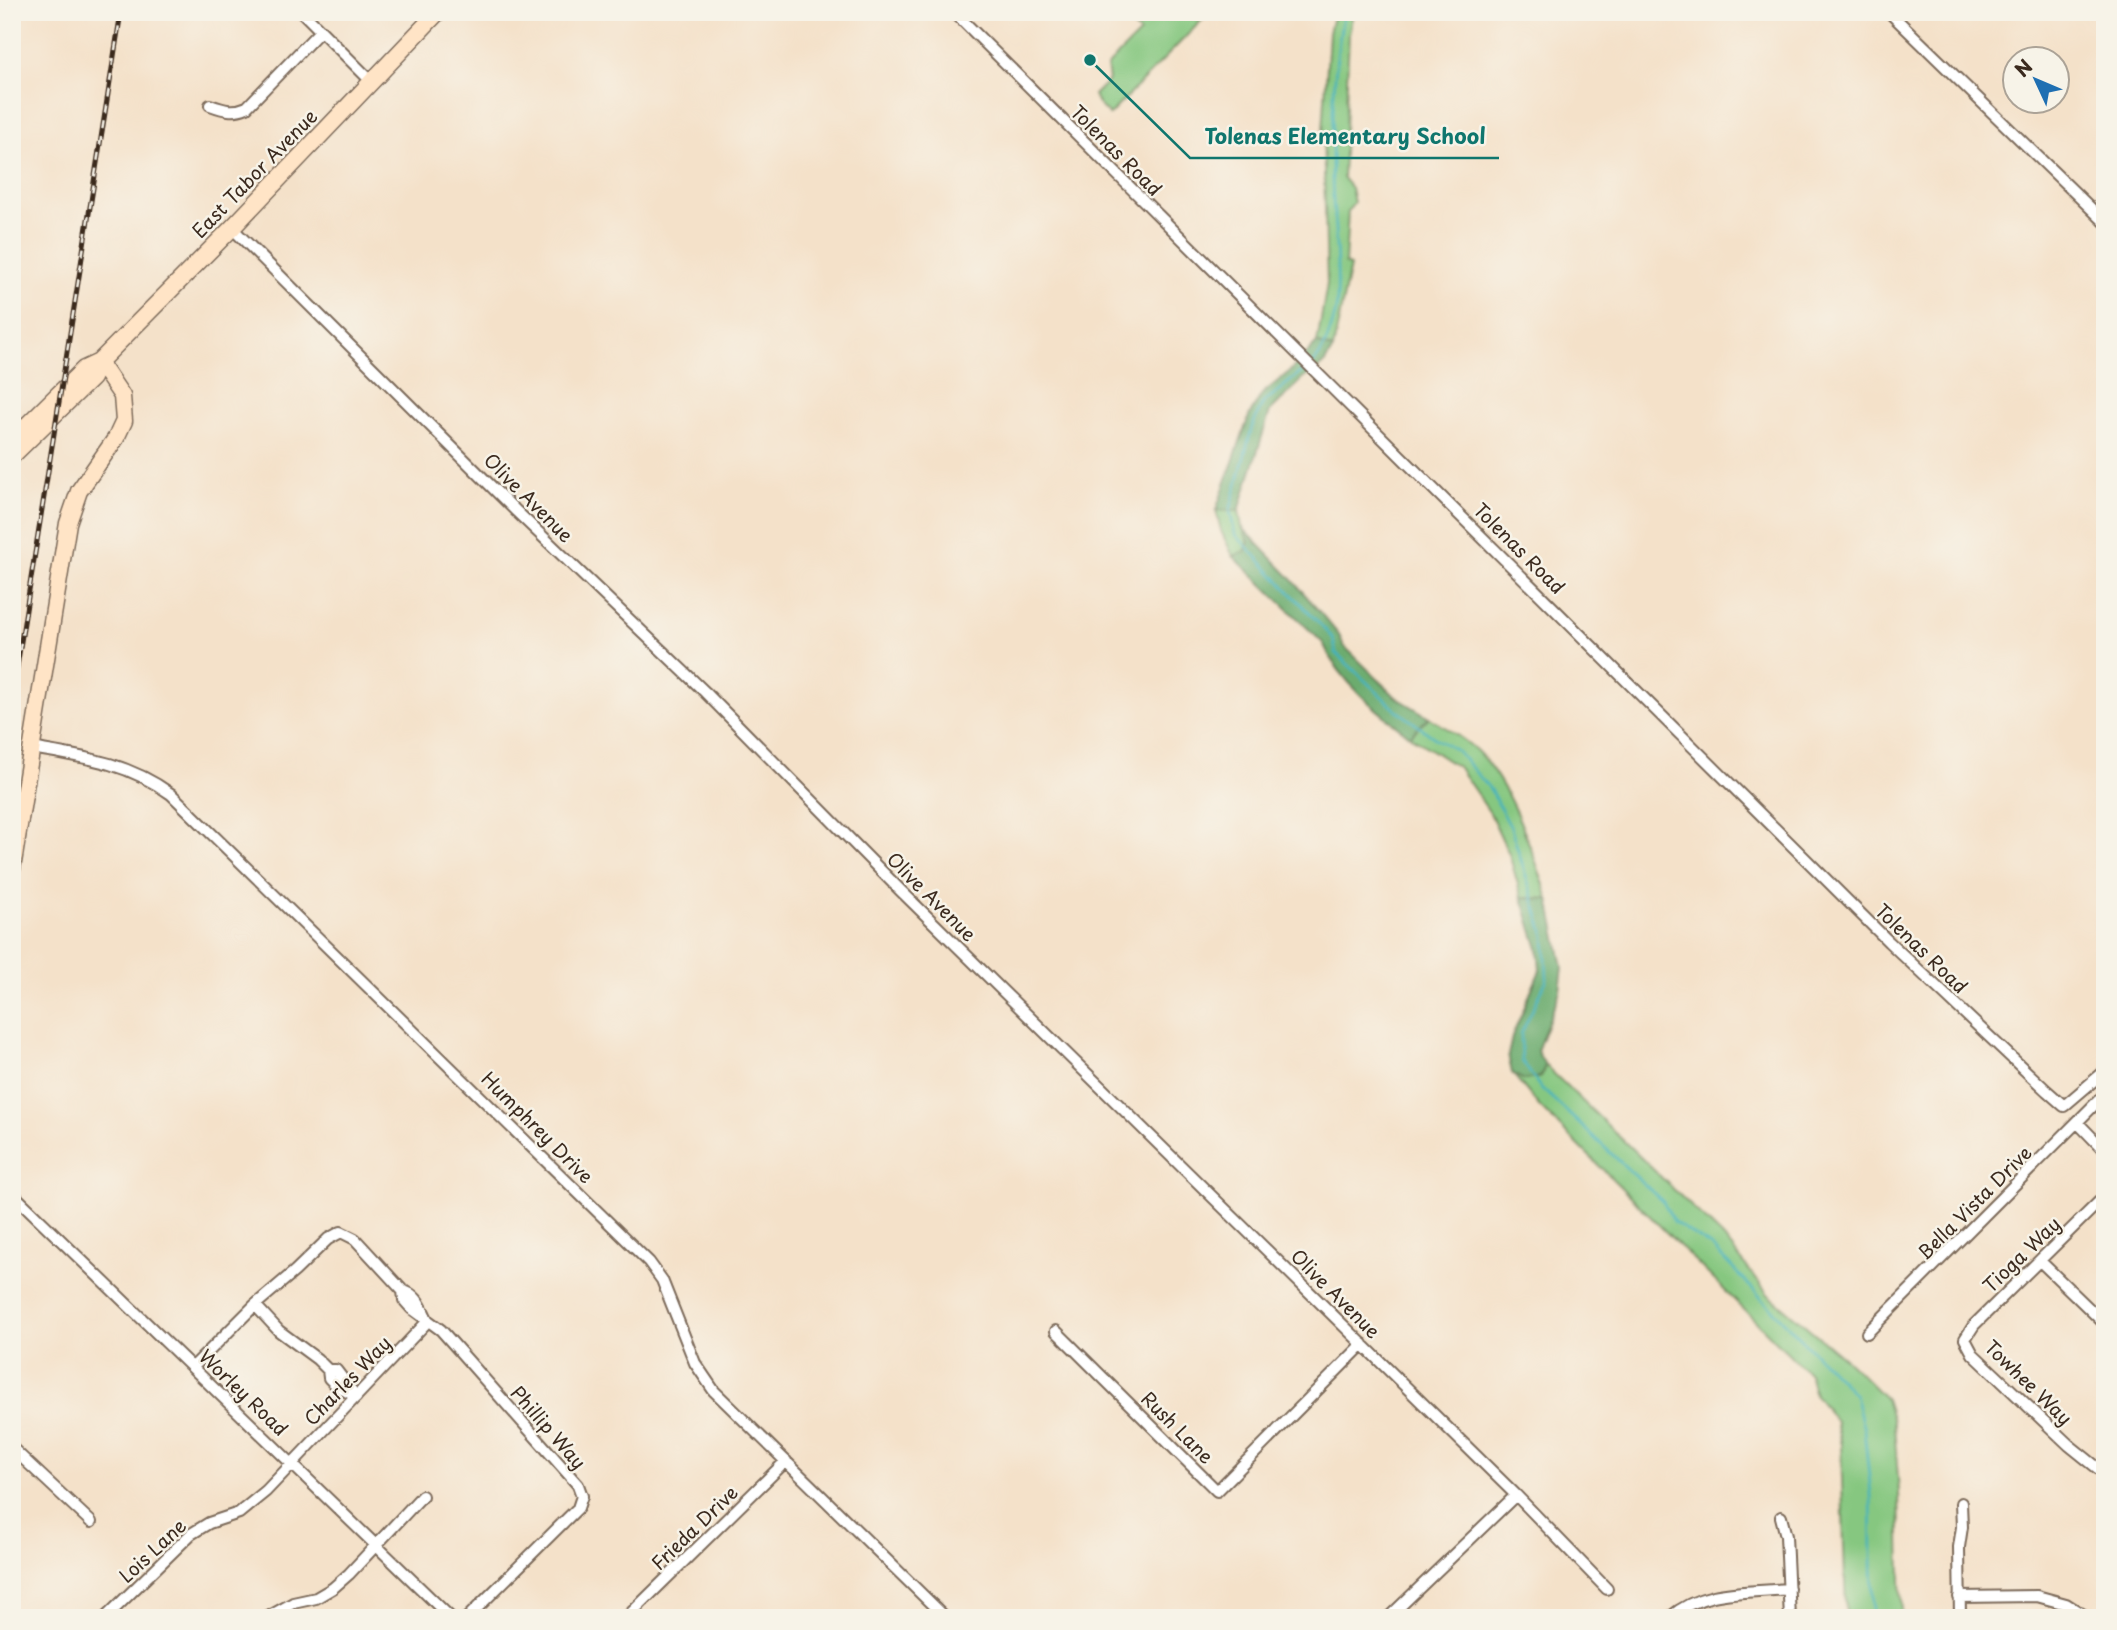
<svg xmlns="http://www.w3.org/2000/svg" width="2117" height="1630" viewBox="0 0 2117 1630" font-family="'Playpen Sans',sans-serif">
  <style>
    .green { fill: #86c780; stroke: #60784f; stroke-width: 2 }
    .forest { fill: #6cac6e; stroke: #546b46; stroke-width: 2 }
    .lines { fill: none; stroke-linecap: round; stroke-linejoin: round }
    .stream { stroke: #43b2bc; stroke-width: 2.5 }
    .street-casing { stroke: #7c6a5a; stroke-width: 14 }
    .secondary-casing { stroke: #7c6a5a; stroke-width: 19 }
    .street { stroke: #fff; stroke-width: 10 }
    .secondary { stroke: #ffe4c6; stroke-width: 16 }
    .rail-casing { stroke: #3b2a1e; stroke-width: 5 }
    .rail { stroke: #f7f3e8; stroke-width: 2.5; stroke-dasharray: 8; stroke-linecap: butt }
    .labels { text-anchor: middle; dominant-baseline: central; stroke-width: 5; stroke-linejoin: round; paint-order: stroke }
    .street-label { font-size: 19px; fill: #3b2a1e; stroke: #f7f3e8 }
    .leader { fill: none; stroke: #0f766e; stroke-width: 2.5 }
    .callout-dot { fill: #0f766e; stroke: #f7f3e8; stroke-width: 2.5 }
    .callout-label { font-size: 21px; text-anchor: middle; font-weight: bold; fill: #0f766e; stroke: #f7f3e8; stroke-width: 5; stroke-linejoin: round; paint-order: stroke }
  </style>
  <rect width="100%" height="100%" fill="#f7f3e8"/>
  <filter id="ink" filterUnits="userSpaceOnUse"><feTurbulence type="fractalNoise" baseFrequency=".0143" numOctaves="2"/><feDisplacementMap in="SourceGraphic" scale="14" xChannelSelector="R" yChannelSelector="G"/><feConvolveMatrix kernelMatrix="1 2 1 2 8 2 1 2 1" color-interpolation-filters="sRGB"/></filter>
  <filter id="wash" filterUnits="userSpaceOnUse"><feTurbulence type="fractalNoise" baseFrequency=".00686" numOctaves="4" result="noise"/><feDisplacementMap in="SourceGraphic" scale="28" xChannelSelector="R" yChannelSelector="G"/><feGaussianBlur stdDeviation="1.57" result="paint"/><feColorMatrix in="noise" values="0 0 0 0 0 0 0 0 0 0 0 0 0 0 0 0 0 1.4 0 .05"/><feComposite in="paint" operator="in"/></filter>
  <g filter="url(#wash)">
    <rect width="100%" height="100%" fill="#f4e1c9"/>
    <path class="green" d="M1136,12H1210L1109,115L1098,104L1094,95L1109,80L1107,66L1140,33L1128,21Z
      M1334,12H1353L1349,34L1343,178L1351,188L1354,203L1348,211L1345,264L1350,266L1333,349L1317,343L1327,284L1323,132L1329,33Z
      M1216,510L1239,511L1242,527L1249,541L1245,552L1233,556L1221,531Z
      M1429,717C1446,728 1464,738 1478,752C1512,787 1533,854 1549,899L1522,898L1509,854L1490,813L1459,768L1410,736Z
      M1545,1065L1723,1237L1768,1294L1850,1363L1886,1399L1894,1424L1899,1492L1902,1618H1846L1841,1445L1836,1422L1815,1395L1809,1374L1539,1106L1512,1073L1524,1080L1541,1077Z"/>
    <path class="forest" d="M1317,343L1333,349L1324,364L1302,380L1270,411L1239,511L1216,510L1249,416L1262,394L1289,372Z
      M1242,527L1292,579L1339,635L1344,646L1396,697L1429,717L1410,736C1377,711 1340,682 1323,643L1233,556L1245,552L1249,542Z
      M1522,898L1549,899L1563,967L1560,991L1537,1051L1545,1065L1541,1077L1524,1080L1512,1073L1508,1055L1512,1037L1540,970L1538,949Z"/>
    <g class="lines">
      <path class="stream" d="M1313,363C1325,353 1337,314 1337,299C1339,258 1333,217 1332,177C1332,122 1333,65 1344,12
        M1308,367L1263,403L1252,427L1230,511L1235,534L1333,638L1336,653L1394,708L1436,739L1456,750L1490,789L1511,828L1545,936L1547,979L1521,1034L1522,1061L1539,1086L1663,1202L1674,1222L1712,1247L1855,1395L1864,1430L1871,1494L1873,1618"/>
    </g>
  </g>
  <g filter="url(#ink)">
    <g class="lines">
      <g class="street-casing">
        <path id="street" d="M302,12L371,81
          M954,12L1889,942L2047,1091L2064,1106L2105,1071
          M1889,12L2105,222
          M210,105C224,110 233,113 247,107L320,31
          M232,228L516,511L705,692L901,891L1516,1495L1607,1589
          M31,748C83,757 127,762 171,794L649,1262L662,1280L695,1363L714,1391L946,1618
          M2077,1122L2105,1151
          M12,1193L451,1618
          M2105,1196L1974,1325L1965,1339L1973,1354L2069,1445L2105,1474
          M2040,1261L2105,1324
          M403,1291C417,1294 421,1307 427,1319
          M255,1305L279,1331L317,1359L328,1370L329,1378L337,1386L356,1397
          M1056,1331L1217,1491L1363,1344
          M1867,1333L2105,1094
          M193,1367L255,1305L295,1271L328,1239L341,1232L355,1239L403,1291L404,1300L411,1308L441,1330L578,1485L582,1496L578,1508L467,1618
          M328,1370H336L355,1395
          M12,1448L91,1522
          M1781,1517L1786,1536L1790,1618
          M1959,1597L2037,1596L2066,1604L2088,1618
          M105,1618L191,1534L209,1523L239,1513L266,1491L428,1321
          M266,1618L293,1603L316,1598L333,1588L349,1574L422,1496
          M626,1618L786,1461
          M1388,1618L1516,1495
          M1669,1618C1704,1588 1745,1593 1789,1589
          M1960,1618L1959,1547L1962,1527L1961,1503"/>
      </g>
      <g class="secondary-casing">
        <path id="secondary" d="M12,440L84,369L99,362
          M12,456L92,378L99,362L232,228L438,12
          M12,869L68,523L79,491L116,438L124,421L122,396L99,362"/>
      </g>
      <use href="#street" class="street"/>
      <use href="#secondary" class="secondary"/>
      <g class="rail-casing">
        <path id="rail" d="M12,698L121,12"/>
      </g>
      <use href="#rail" class="rail"/>
    </g>
  </g>
  <g class="labels">
    <g class="street-label">
      <text transform="translate(1117 150) rotate(45)">Tolenas Road</text>
      <text transform="translate(254 173) rotate(-46)">East Tabor Avenue</text>
      <text transform="translate(529 497) rotate(45)">Olive Avenue</text>
      <text transform="translate(1520 548) rotate(45)">Tolenas Road</text>
      <text transform="translate(932 896) rotate(45)">Olive Avenue</text>
      <text transform="translate(1922 948) rotate(44)">Tolenas Road</text>
      <text transform="translate(538 1127) rotate(45)">Humphrey Drive</text>
      <text transform="translate(1974 1202) rotate(-45)">Bella Vista Drive</text>
      <text transform="translate(2021 1254) rotate(-44)">Tioga Way</text>
      <text transform="translate(1336 1293) rotate(45)">Olive Avenue</text>
      <text transform="translate(347 1380) rotate(-46)">Charles Way</text>
      <text transform="translate(2029 1382) rotate(44)">Towhee Way</text>
      <text transform="translate(244 1392) rotate(44)">Worley Road</text>
      <text transform="translate(549 1427) rotate(49)">Phillip Way</text>
      <text transform="translate(1178 1427) rotate(45)">Rush Lane</text>
      <text transform="translate(694 1527) rotate(-44)">Frieda Drive</text>
      <text transform="translate(152 1550) rotate(-43)">Lois Lane</text>
    </g>
  </g>
  <path class="leader" d="M1090 60L1190 158H1499"/>
  <circle class="callout-dot" cx="1090" cy="60" r="7"/>
  <g class="callout-label">
    <text x="1345" y="144">Tolenas Elementary School</text>
  </g>
  <rect width="2117" height="1630" fill="none" stroke="#f7f3e8" stroke-width="42"/>
  <g transform="translate(2036 80) rotate(314)"><circle r="33" fill="#f7f3e8" stroke="#aca397" stroke-width="2"/>
  <path d="M0-5L12 26L0 18L-12 26Z" fill="#1f6fb2"/>
  <text y="-10" font-size="19" font-weight="bold" text-anchor="middle" fill="#3b2a1e">N</text>
  </g>
</svg>
